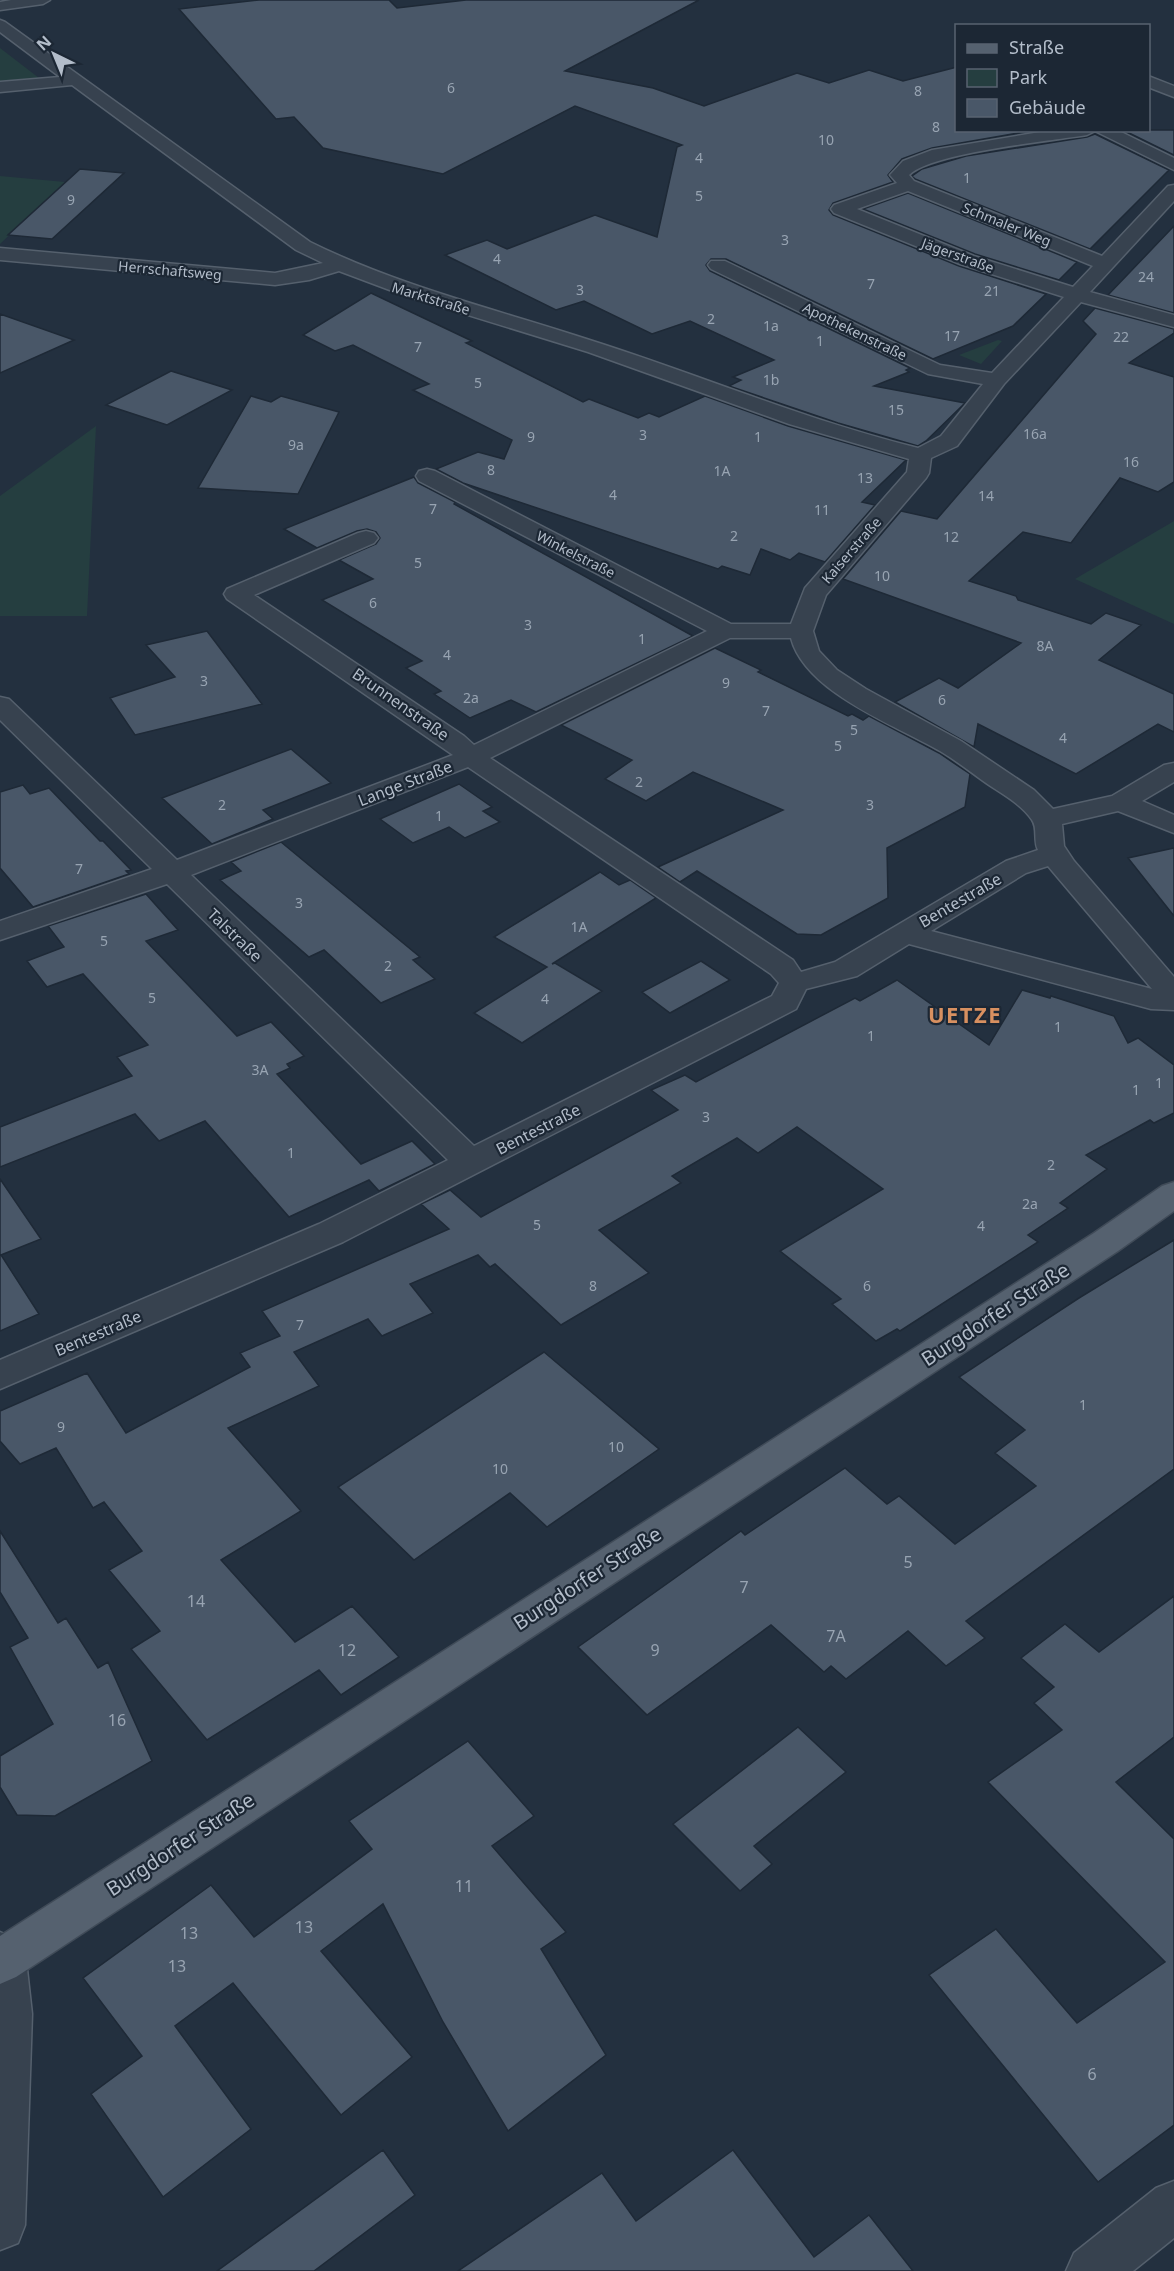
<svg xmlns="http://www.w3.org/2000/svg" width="1174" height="2271" viewBox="0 0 1174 2271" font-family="'Noto Sans',sans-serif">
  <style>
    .green { fill: #253e40 }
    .building { fill: #495768; stroke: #1e2936; stroke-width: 1.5 }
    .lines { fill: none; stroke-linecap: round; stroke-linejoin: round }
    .minor-casing { stroke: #55606d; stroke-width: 3 }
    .major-casing { stroke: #404b58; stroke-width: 3 }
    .minor { fill: #37424f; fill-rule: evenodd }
    .major { fill: #55616f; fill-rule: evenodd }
    .labels { text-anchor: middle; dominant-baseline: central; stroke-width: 4.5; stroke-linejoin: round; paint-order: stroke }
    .number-label { font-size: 14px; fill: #98a4b2 }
    .far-street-label { font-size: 14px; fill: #b3bdca; stroke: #1c2734 }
    .street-label { font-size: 16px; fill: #b3bdca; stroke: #1c2734 }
    .near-number-label { font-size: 16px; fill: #98a4b2 }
    .near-street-label { font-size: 20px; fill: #b3bdca; stroke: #1c2734 }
    .district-label { font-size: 22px; font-weight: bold; letter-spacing: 1.5px; fill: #d89060; stroke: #1c2734 }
  </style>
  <rect width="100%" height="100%" fill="#23303f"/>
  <path class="green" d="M0,48L39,78L0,82Z
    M0,176L65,182L0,244Z
    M998,340L1002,341L981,364L959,355Z
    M96,426L87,616H0V496Z
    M1174,521V624L1075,579L1169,524Z"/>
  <path class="building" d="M259,0H389L397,8L466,0H699L565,71L653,88L704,106L797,73L829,83L869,70L903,81L957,67V130H1035L932,148L902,159L888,175L893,182L833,203L829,210L833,215L959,266L1046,294L1013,326L933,359L726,259H711L706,265L710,271L910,368L906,370L909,372L874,386L965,403L926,441L918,446L838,423L729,386L741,380L733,377L774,360L690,321L652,334L584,301L556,310L445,255L487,240L507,249L595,215L657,237L677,147L682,145L575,106L443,174L323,148L294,117L276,119L179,9Z
    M1123,130H1174V155Z
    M1095,134L1169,170L1090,249L915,179L912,176L922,169L966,156L1087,137Z
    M80,169L124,173L52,239L8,235Z
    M908,193L1077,262L1059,280L975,254L863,209Z
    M1174,226V313L1108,295Z
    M371,293L472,341L466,343L583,402L589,399L638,418L649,413L659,417L705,396L788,426L906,460L862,502L875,505L825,562L799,553L790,560L761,549L750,575L722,566L718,569L463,483L436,469L478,452L504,459L512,440L413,390L429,384L353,345L335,351L303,335Z
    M1095,308L1174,329V333L1129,363L1174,377V482L1158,492L1120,478L1071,543L1023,532L969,581L1016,596L1018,600L1091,624L1106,613L1141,625L1099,660L1174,694V732L1158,724L1076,774L978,724L974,747L895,702L939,678L958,688L1021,643L843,579L901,511L937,519L1096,334L1083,321Z
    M0,314L74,340L0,373Z
    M171,371L232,390L167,425L106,405Z
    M251,396L271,402L281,396L339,412L298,494L198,488Z
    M414,477L418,483L455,502L454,504L693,636L536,712L511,700L470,718L434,694L441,691L406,668L422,661L322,600L373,579L339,560L376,544L380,538L376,532L367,529L357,531L317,548L284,529Z
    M207,631L262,704L135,735L110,698L175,677L146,645Z
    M715,648L761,670L758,672L848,716L852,714L863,720L869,716L939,753L970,774L965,807L887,848L888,898L821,935L797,934L697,871L680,882L658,867L783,810L693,772L646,801L605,779L632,760L561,725Z
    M291,749L331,783L263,810L273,819L212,844L162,798Z
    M459,784L492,807L483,811L500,822L465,838L449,827L413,843L380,819Z
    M23,785L30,794L49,788L100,841H103L131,870L126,871L129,874L33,907L0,868V792Z
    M281,842L420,957L413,960L435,979L381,1003L324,950L309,957L220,880L241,871L231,862Z
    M1174,848V916L1128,858Z
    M600,872L619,885L630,880L656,898L552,964L555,963L602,991L522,1043L474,1013L547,967L494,937Z
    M146,894L178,930L146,941L237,1036L271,1022L304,1056L287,1064L290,1068L277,1074L361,1164L412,1141L435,1164L379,1191L369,1180L289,1217L205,1121L159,1141L135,1114L0,1167V1127L132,1076L117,1057L148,1045L83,974L47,987L27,961L64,947L48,926Z
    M701,961L730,980L670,1013L642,992Z
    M897,980L989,1045L1022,990L1050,998L1051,996L1114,1016L1128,1043L1138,1038L1174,1065V1113L1154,1123L1150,1120L1086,1155L1107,1169L1060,1203L1068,1208L1028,1235L1038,1242L900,1331L897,1329L876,1341L832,1304L841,1299L780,1251L883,1189L797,1127L758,1153L737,1138L672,1176L681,1183L599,1230L649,1273L561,1325L495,1264L490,1267L478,1255L410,1284L433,1313L382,1336L368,1319L294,1352L319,1386L228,1428L301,1511L221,1560L295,1642L352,1606L399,1657L341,1695L319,1670L207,1740L131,1649L160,1631L109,1570L142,1551L104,1502L93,1508L56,1448L20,1464L0,1441V1411L87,1373L126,1433L250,1367L240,1353L280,1336L262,1311L449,1229L421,1204L450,1190L481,1217L678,1110L651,1090L685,1075L696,1082L855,998L860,1001Z
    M0,1179L41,1239L1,1255L39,1314L0,1331Z
    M1174,1240V1469L966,1621L985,1638L946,1666L908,1631L846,1679L831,1666L824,1672L771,1625L647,1715L578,1647L741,1531L745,1535L845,1468L887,1504L899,1496L955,1544L1036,1486L995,1453L1025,1430L959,1377L1079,1298Z
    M544,1352L659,1449L547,1527L510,1493L414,1560L338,1487Z
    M0,1531L58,1623L66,1618L98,1668L108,1662L152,1761L55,1816L17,1815L0,1787V1756L53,1724L10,1647L28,1638L0,1592Z
    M1174,1596V1737L1116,1782L1174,1839V2125L1098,2182L929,1975L996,1929L1077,2023L1165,1962L988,1782L1062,1730L1034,1703L1054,1687L1021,1658L1065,1624L1099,1652Z
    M798,1727L846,1772L754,1846L772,1864L740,1891L673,1824Z
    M468,1741L534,1816L492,1846L566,1932L541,1949L606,2055L508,2131L443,2022L383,1904L321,1951L412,2057L341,2115L233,1983L175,2026L251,2129L163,2197L91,2094L142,2056L83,1978L211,1885L254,1937L372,1849L349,1821Z
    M383,2150L415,2195L314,2271H217Z
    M733,2150L814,2257L869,2215L913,2271H458L602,2173L636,2221Z"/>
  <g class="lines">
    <g class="minor-casing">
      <path id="minor" d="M11,0H50L43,4L0,10V2Z
        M0,20L5,22L310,242C403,288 503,311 602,344C707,378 809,421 918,448L941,436L983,384L928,374L711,269L708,265L711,261H725L940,365L992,373L1064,297L960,264L834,213L831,209L834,205L897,183L890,175L903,161L932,150L1052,130H1117L1174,158V170L1095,131L1087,135C1050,141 931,153 909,175L914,181L1102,256L1168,186L1174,185V201L1090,292L1174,315V327L1081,302L1004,384L957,446L931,458L929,473L926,478L826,595L813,631L819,651L837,670L866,689L961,741L1034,790L1053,809L1112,796L1164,765L1174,763V782L1142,801L1174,815V833L1118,811L1062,824L1064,846L1074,861L1174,977V1010L1151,1009L909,944L857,976L806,989L796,1009L343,1242L0,1389V1360L319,1224L448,1160L167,884L0,940V921L152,869L0,720V697L9,699L177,860L453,755L227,599L224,594L227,589L358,533L366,531L374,533L378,538L374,543L254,595L464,736L474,745L707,631L419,481L416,476L419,471L427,469L435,471L731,624H791L805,588L907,472L909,459L789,424L588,352L403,295L339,271L309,280L275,285L0,260V248L275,273L323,263L296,250L72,85L0,92V82L60,77L0,32ZM908,191L1093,266L1073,287L974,256L857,209ZM730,638H791C805,692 895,725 940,751C957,761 973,774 989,785C1004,795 1022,805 1032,820C1038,828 1033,841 1038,850L1006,861L835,962L801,972L793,960L490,758ZM468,767L771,974L779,983L772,996L474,1146L191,875ZM1048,866L1053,872L1152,989L931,931L1026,873Z
        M1148,76L1174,86V97L1148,87Z
        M0,1932L16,1939L26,1960L32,2014L25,2225L18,2243L0,2250Z
        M1174,2181V2238L1133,2271H1066L1074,2253L1156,2188Z"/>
    </g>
    <g class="major-casing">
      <path id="major" d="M1174,1182V1211L1118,1251L16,1977L0,1984V1936L1094,1233L1162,1186Z"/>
    </g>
    <use href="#minor" class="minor"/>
    <use href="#major" class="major"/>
  </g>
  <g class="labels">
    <g class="number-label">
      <text x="451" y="87">6</text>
      <text x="918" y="90">8</text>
      <text x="936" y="126">8</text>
      <text x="826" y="139">10</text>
      <text x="699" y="157">4</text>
      <text x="967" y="177">1</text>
      <text x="699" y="195">5</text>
      <text x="71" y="199">9</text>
      <text x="785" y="239">3</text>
      <text x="497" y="258">4</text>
      <text x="1146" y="276">24</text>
      <text x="871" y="283">7</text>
      <text x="580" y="289">3</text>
      <text x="992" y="290">21</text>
      <text x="711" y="318">2</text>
      <text x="771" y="325">1a</text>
      <text x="952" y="335">17</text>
      <text x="1121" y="336">22</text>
      <text x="820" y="340">1</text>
      <text x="418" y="346">7</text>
      <text x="771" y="379">1b</text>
      <text x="478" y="382">5</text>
      <text x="896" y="409">15</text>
      <text x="1035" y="433">16a</text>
      <text x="643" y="434">3</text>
      <text x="531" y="436">9</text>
      <text x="758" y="436">1</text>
      <text x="296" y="444">9a</text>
      <text x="1131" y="461">16</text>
      <text x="491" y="469">8</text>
      <text x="722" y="470">1A</text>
      <text x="865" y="477">13</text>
      <text x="613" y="494">4</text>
      <text x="986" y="495">14</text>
      <text x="433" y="508">7</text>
      <text x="822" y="509">11</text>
      <text x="734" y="535">2</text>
      <text x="951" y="536">12</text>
      <text x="418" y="562">5</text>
      <text x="882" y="575">10</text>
      <text x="373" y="602">6</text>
      <text x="528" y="624">3</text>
      <text x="642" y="638">1</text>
      <text x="1045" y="645">8A</text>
      <text x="447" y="654">4</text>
      <text x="204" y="680">3</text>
      <text x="726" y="682">9</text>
      <text x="471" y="697">2a</text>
      <text x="942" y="699">6</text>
      <text x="766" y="710">7</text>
      <text x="854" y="729">5</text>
      <text x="1063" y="737">4</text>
      <text x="838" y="745">5</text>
      <text x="639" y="781">2</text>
      <text x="222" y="804">2</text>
      <text x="870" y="804">3</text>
      <text x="439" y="815">1</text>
      <text x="79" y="868">7</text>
      <text x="299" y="902">3</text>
      <text x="579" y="926">1A</text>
      <text x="104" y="940">5</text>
      <text x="388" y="965">2</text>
      <text x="152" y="997">5</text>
      <text x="545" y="998">4</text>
      <text x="1058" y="1026">1</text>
      <text x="871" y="1035">1</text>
      <text x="260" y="1069">3A</text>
      <text x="1159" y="1082">1</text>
      <text x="1136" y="1089">1</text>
      <text x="706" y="1116">3</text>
      <text x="291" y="1152">1</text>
      <text x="1051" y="1164">2</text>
      <text x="1030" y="1203">2a</text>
      <text x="537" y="1224">5</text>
      <text x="981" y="1225">4</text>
      <text x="593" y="1285">8</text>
      <text x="867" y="1285">6</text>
      <text x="300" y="1324">7</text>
      <text x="1083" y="1404">1</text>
      <text x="61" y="1426">9</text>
      <text x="616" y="1446">10</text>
      <text x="500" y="1468">10</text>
    </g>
    <g class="far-street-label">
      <text transform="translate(1007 224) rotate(22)">Schmaler Weg</text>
      <text transform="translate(958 255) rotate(20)">Jägerstraße</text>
      <text transform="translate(170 270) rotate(5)">Herrschaftsweg</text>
      <text transform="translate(431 298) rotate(17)">Marktstraße</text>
      <text transform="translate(855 331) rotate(26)">Apothekenstraße</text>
      <text transform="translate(851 550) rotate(-49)">Kaiserstraße</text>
      <text transform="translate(576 554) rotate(27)">Winkelstraße</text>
    </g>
    <g class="street-label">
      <text transform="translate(401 704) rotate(35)">Brunnenstraße</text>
      <text transform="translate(405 783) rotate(-21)">Lange Straße</text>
      <text transform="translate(960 900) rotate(-30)">Bentestraße</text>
      <text transform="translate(235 935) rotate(44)">Talstraße</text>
      <text transform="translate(538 1129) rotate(-27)">Bentestraße</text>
      <text transform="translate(98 1333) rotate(-23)">Bentestraße</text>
    </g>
    <g class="near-number-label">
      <text x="908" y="1562">5</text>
      <text x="744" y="1587">7</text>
      <text x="196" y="1601">14</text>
      <text x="836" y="1636">7A</text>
      <text x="347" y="1650">12</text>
      <text x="655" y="1650">9</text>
      <text x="117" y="1720">16</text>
      <text x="464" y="1886">11</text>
      <text x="304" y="1927">13</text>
      <text x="189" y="1933">13</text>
      <text x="177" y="1966">13</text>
      <text x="1092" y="2074">6</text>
    </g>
    <g class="near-street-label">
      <text transform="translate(995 1314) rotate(-33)">Burgdorfer Straße</text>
      <text transform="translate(587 1578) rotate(-33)">Burgdorfer Straße</text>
      <text transform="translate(180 1844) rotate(-33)">Burgdorfer Straße</text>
    </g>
    <g class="district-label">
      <text x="965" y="1014">UETZE</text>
    </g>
  </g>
  <rect x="955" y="24" width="195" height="108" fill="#1c2734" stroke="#586370" stroke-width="1.5"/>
  <rect x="967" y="44" width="30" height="9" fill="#55616f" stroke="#586370" stroke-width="1.5"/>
  <text x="1009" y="54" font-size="18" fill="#b3bdca">Straße</text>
  <rect x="967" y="69" width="30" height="18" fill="#253e40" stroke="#586370" stroke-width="1.5"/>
  <text x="1009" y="84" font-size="18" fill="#b3bdca">Park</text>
  <rect x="967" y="99" width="30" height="18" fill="#495768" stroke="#586370" stroke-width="1.5"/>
  <text x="1009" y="114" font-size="18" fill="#b3bdca">Gebäude</text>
  <g transform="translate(54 54) rotate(317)" stroke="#1c2734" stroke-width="4.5" paint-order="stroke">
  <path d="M0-4.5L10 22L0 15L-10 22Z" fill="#b3bdca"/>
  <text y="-9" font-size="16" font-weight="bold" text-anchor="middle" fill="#b3bdca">N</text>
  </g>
</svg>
